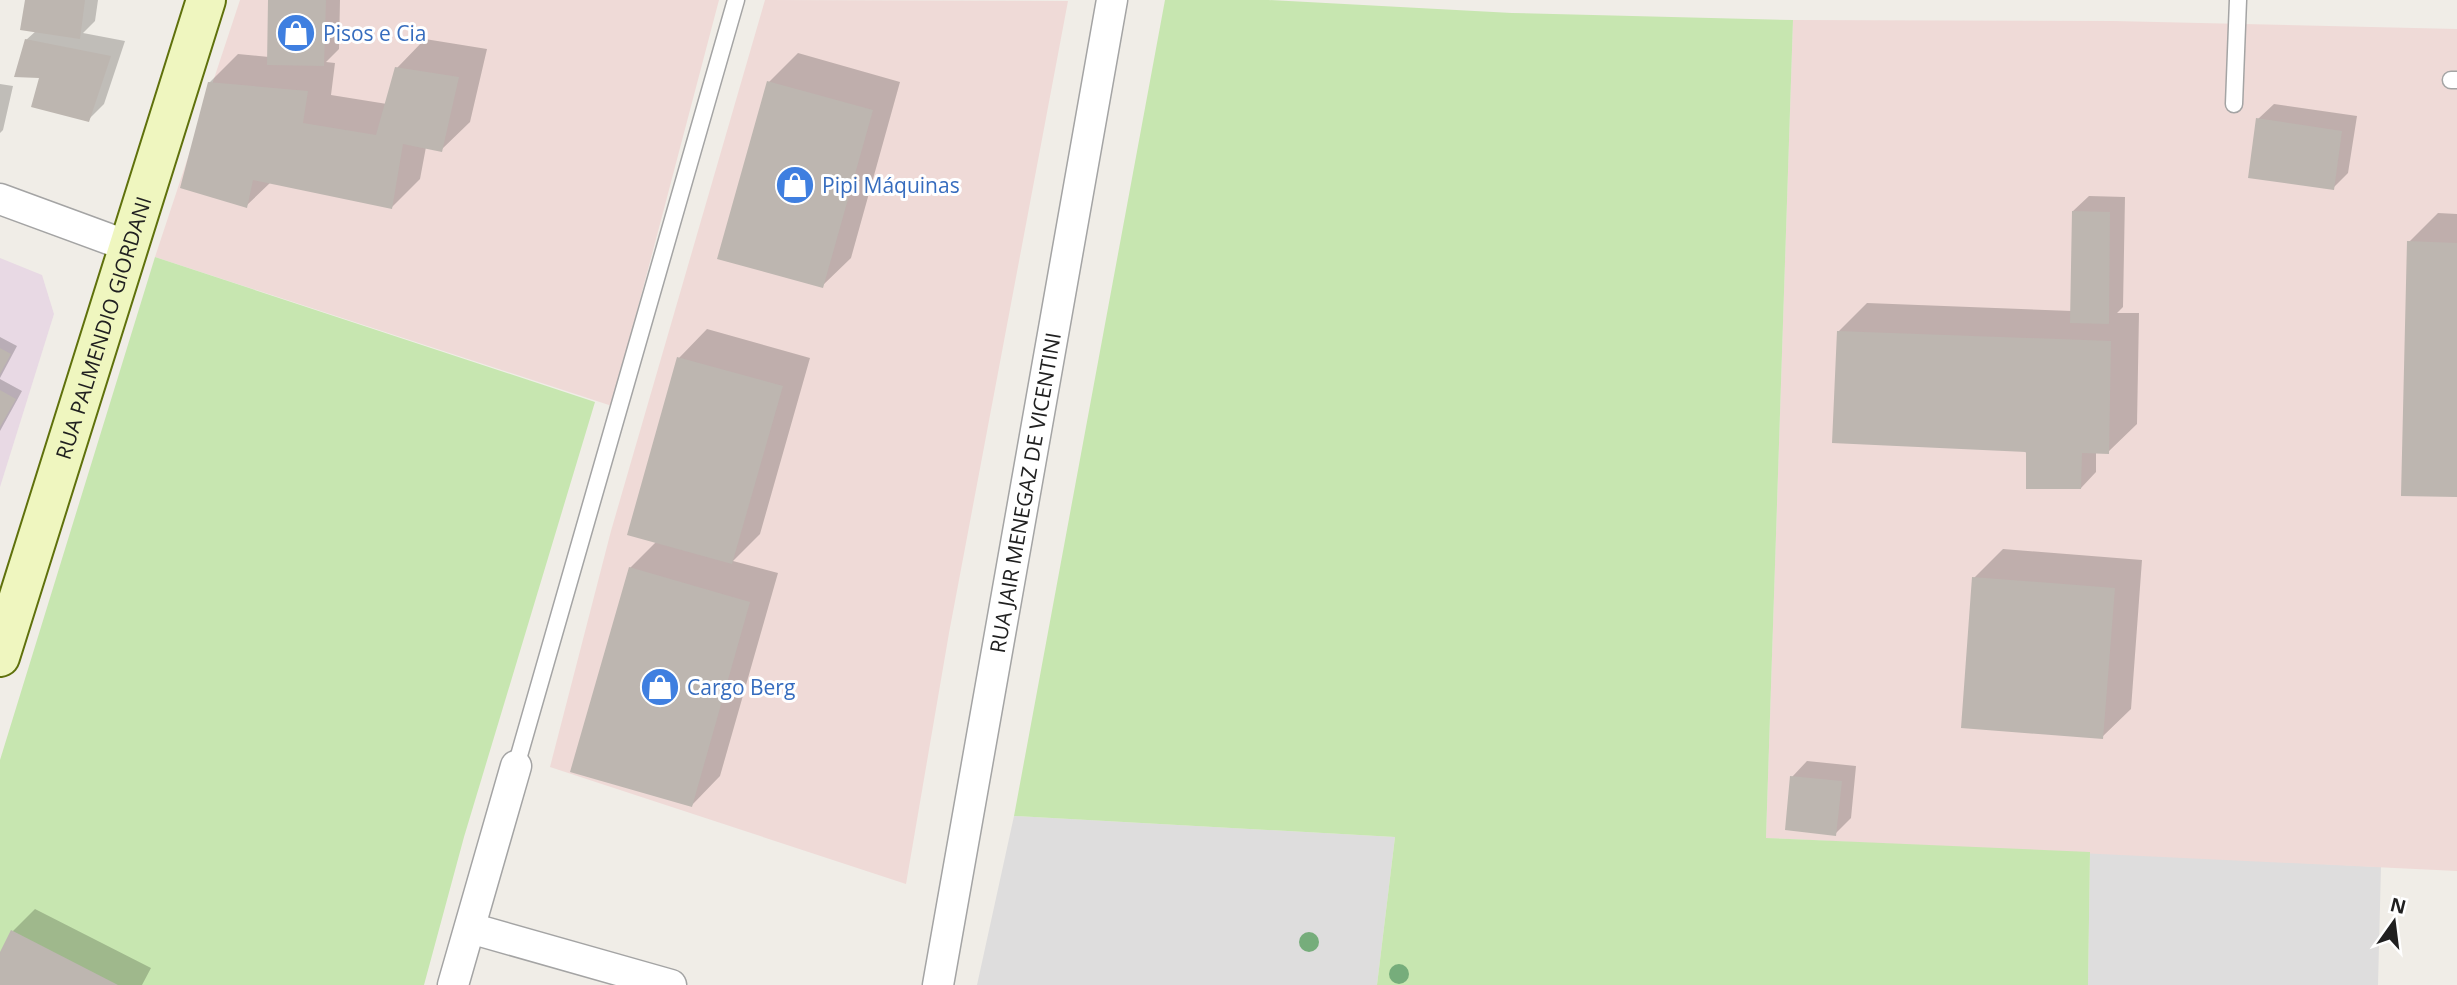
<svg xmlns="http://www.w3.org/2000/svg" width="2457" height="985" viewBox="0 0 2457 985" font-family="'Open Sans',sans-serif">
  <style>
    .residential { fill: #dedddd }
    .commercial { fill: #efdad7 }
    .industrial { fill: #e8d9e4 }
    .grass { fill: #c7e6b0 }
    .shadow { fill: #0003 }
    .building { fill: #bdb6b0 }
    .lines { fill: none; stroke-linecap: round; stroke-linejoin: round }
    .lane-casing { stroke: #a4a4a4; stroke-width: 19 }
    .street-casing { stroke: #a4a4a4; stroke-width: 33 }
    .secondary-casing { stroke: #5f710c; stroke-width: 42 }
    .lane { stroke: #fff; stroke-width: 16 }
    .street { stroke: #fff; stroke-width: 30 }
    .secondary { stroke: #eff6bf; stroke-width: 38 }
    .tree { fill: #76ad7b }
    .labels { text-anchor: middle; dominant-baseline: central; stroke-width: 6; stroke-linejoin: round; paint-order: stroke }
    .shop-label { font-size: 21px; fill: #366cbe; stroke: #fff; text-anchor: start }
    .street-label { font-size: 21px; fill: #202020; stroke: #fff }
  </style>
  <rect width="100%" height="100%" fill="#f0ede7"/>
  <path class="residential" d="M1014,816L1395,837L1377,985H977Z
    M2090,852L2381,867L2378,985H2088Z"/>
  <path class="commercial" d="M240,0H719L612,406L155,257Z
    M765,0L1068,1L949,633L906,884L550,767L611,531Z
    M1793,20L2113,21L2457,29V871L1766,838Z"/>
  <path class="industrial" d="M0,258L42,275L54,314L0,487Z"/>
  <path class="grass" d="M1165,0H1268L1512,13L1793,20L1766,838L2090,852L2088,985H1377L1395,837L1014,816Z
    M155,257L595,402L464,837L424,985H0V760Z"/>
  <path class="shadow" d="M26,0H98L95,21L83,33L125,41L104,104L88,120L41,76L26,40L36,31Z
    M270,0H340L339,49L326,62L335,63L331,95L387,104L397,68L425,39L487,49L470,122L441,150L426,147L420,179L392,207L271,182L246,206L209,83L238,54L269,57Z
    M798,53L900,82L851,258L822,286L769,82Z
    M0,84L13,86L3,130L0,133Z
    M2274,104L2357,116L2348,173L2333,188L2258,119Z
    M2089,196L2125,197L2123,307L2117,313H2139L2137,424L2108,452H2096V472L2081,488L1838,332L1867,303L2072,311L2073,211Z
    M2438,213L2457,214V496L2409,242Z
    M707,329L810,358L760,534L733,561L778,573L720,776L692,805L630,568L657,541L679,358Z
    M0,337L17,346L0,378Z
    M0,379L22,391L0,431Z
    M2003,549L2142,560L2131,709L2102,737L1974,578Z
    M1807,761L1856,766L1851,818L1835,834L1792,777Z
    M35,909L151,968L142,985H0V956L13,931Z"/>
  <path class="building" d="M25,0H85L80,39L20,30Z
    M268,0H326L324,66L267,65Z
    M25,39L111,56L89,122L31,107L39,78L14,77Z
    M395,67L459,77L442,152L403,144L392,209L253,180L247,208L180,188L208,82L308,91L303,123L376,135Z
    M767,81L873,110L823,288L717,259Z
    M2256,118L2342,131L2334,190L2248,178Z
    M2072,211L2110,212L2109,324L2070,323Z
    M2407,241L2457,243V497L2401,496Z
    M1837,331L2111,341L2109,454L2082,453L2081,489H2026V452L1832,443Z
    M0,348L11,354L0,374Z
    M677,357L783,386L732,564L627,535Z
    M0,390L16,399L0,427Z
    M629,567L750,602L692,807L570,772Z
    M1972,577L2115,588L2103,739L1961,728Z
    M1790,776L1842,781L1836,836L1785,830Z
    M11,930L118,985H0V952Z"/>
  <g class="lines">
    <g class="lane-casing">
      <path id="lane" d="M2451,80H2457
        M2234,104L2238,0
        M516,766L736,0"/>
    </g>
    <g class="street-casing">
      <g id="street">
        <path d="M0,199L128,246"/>
        <path d="M470,928L671,985"/>
        <path d="M453,985L516,766"/>
        <path id="s1" d="M938,985L1112,0"/>
      </g>
    </g>
    <g class="secondary-casing">
      <g id="secondary">
        <path id="s2" d="M0,657L206,0"/>
      </g>
    </g>
    <use href="#lane" class="lane"/>
    <use href="#street" class="street"/>
    <use href="#secondary" class="secondary"/>
  </g>
  <g class="tree">
    <circle cx="1309" cy="942" r="10"/>
    <circle cx="1399" cy="974" r="10"/>
  </g>
  <defs>
    <g id="shop-disc" transform="scale(2.0125)"><circle r="9.5" fill="#3f7fe0" stroke="#fff"/><path d="M-5-2.5h2.3a2.7 3.5 0 0 1 5.4 0H5L5.5 6h-11ZM-1.5-2.5h3a1.5 2.3 0 0 0-3 0Z" fill="#fff"/></g>
  </defs>
  <g fill-rule="evenodd">
    <use href="#shop-disc" x="296" y="33"/>
    <use href="#shop-disc" x="795" y="185"/>
    <use href="#shop-disc" x="660" y="687"/>
  </g>
  <g class="labels">
    <g class="shop-label">
      <text x="323" y="33">Pisos e Cia</text>
      <text x="822" y="185">Pipi Máquinas</text>
      <text x="687" y="687">Cargo Berg</text>
    </g>
    <g class="street-label">
      <text stroke="none"><textPath href="#s2" startOffset="345">RUA PALMENDIO GIORDANI</textPath></text>
      <text stroke="none"><textPath href="#s1" startOffset="500">RUA JAIR MENEGAZ DE VICENTINI</textPath></text>
    </g>
  </g>
  <g transform="translate(2394 922) rotate(14)" stroke="#ffffff" stroke-width="5" paint-order="stroke">
  <path d="M0-5L12 26L0 18L-12 26Z" fill="#202020"/>
  <text y="-10" font-size="19" font-weight="bold" text-anchor="middle" fill="#202020">N</text>
  </g>
</svg>
